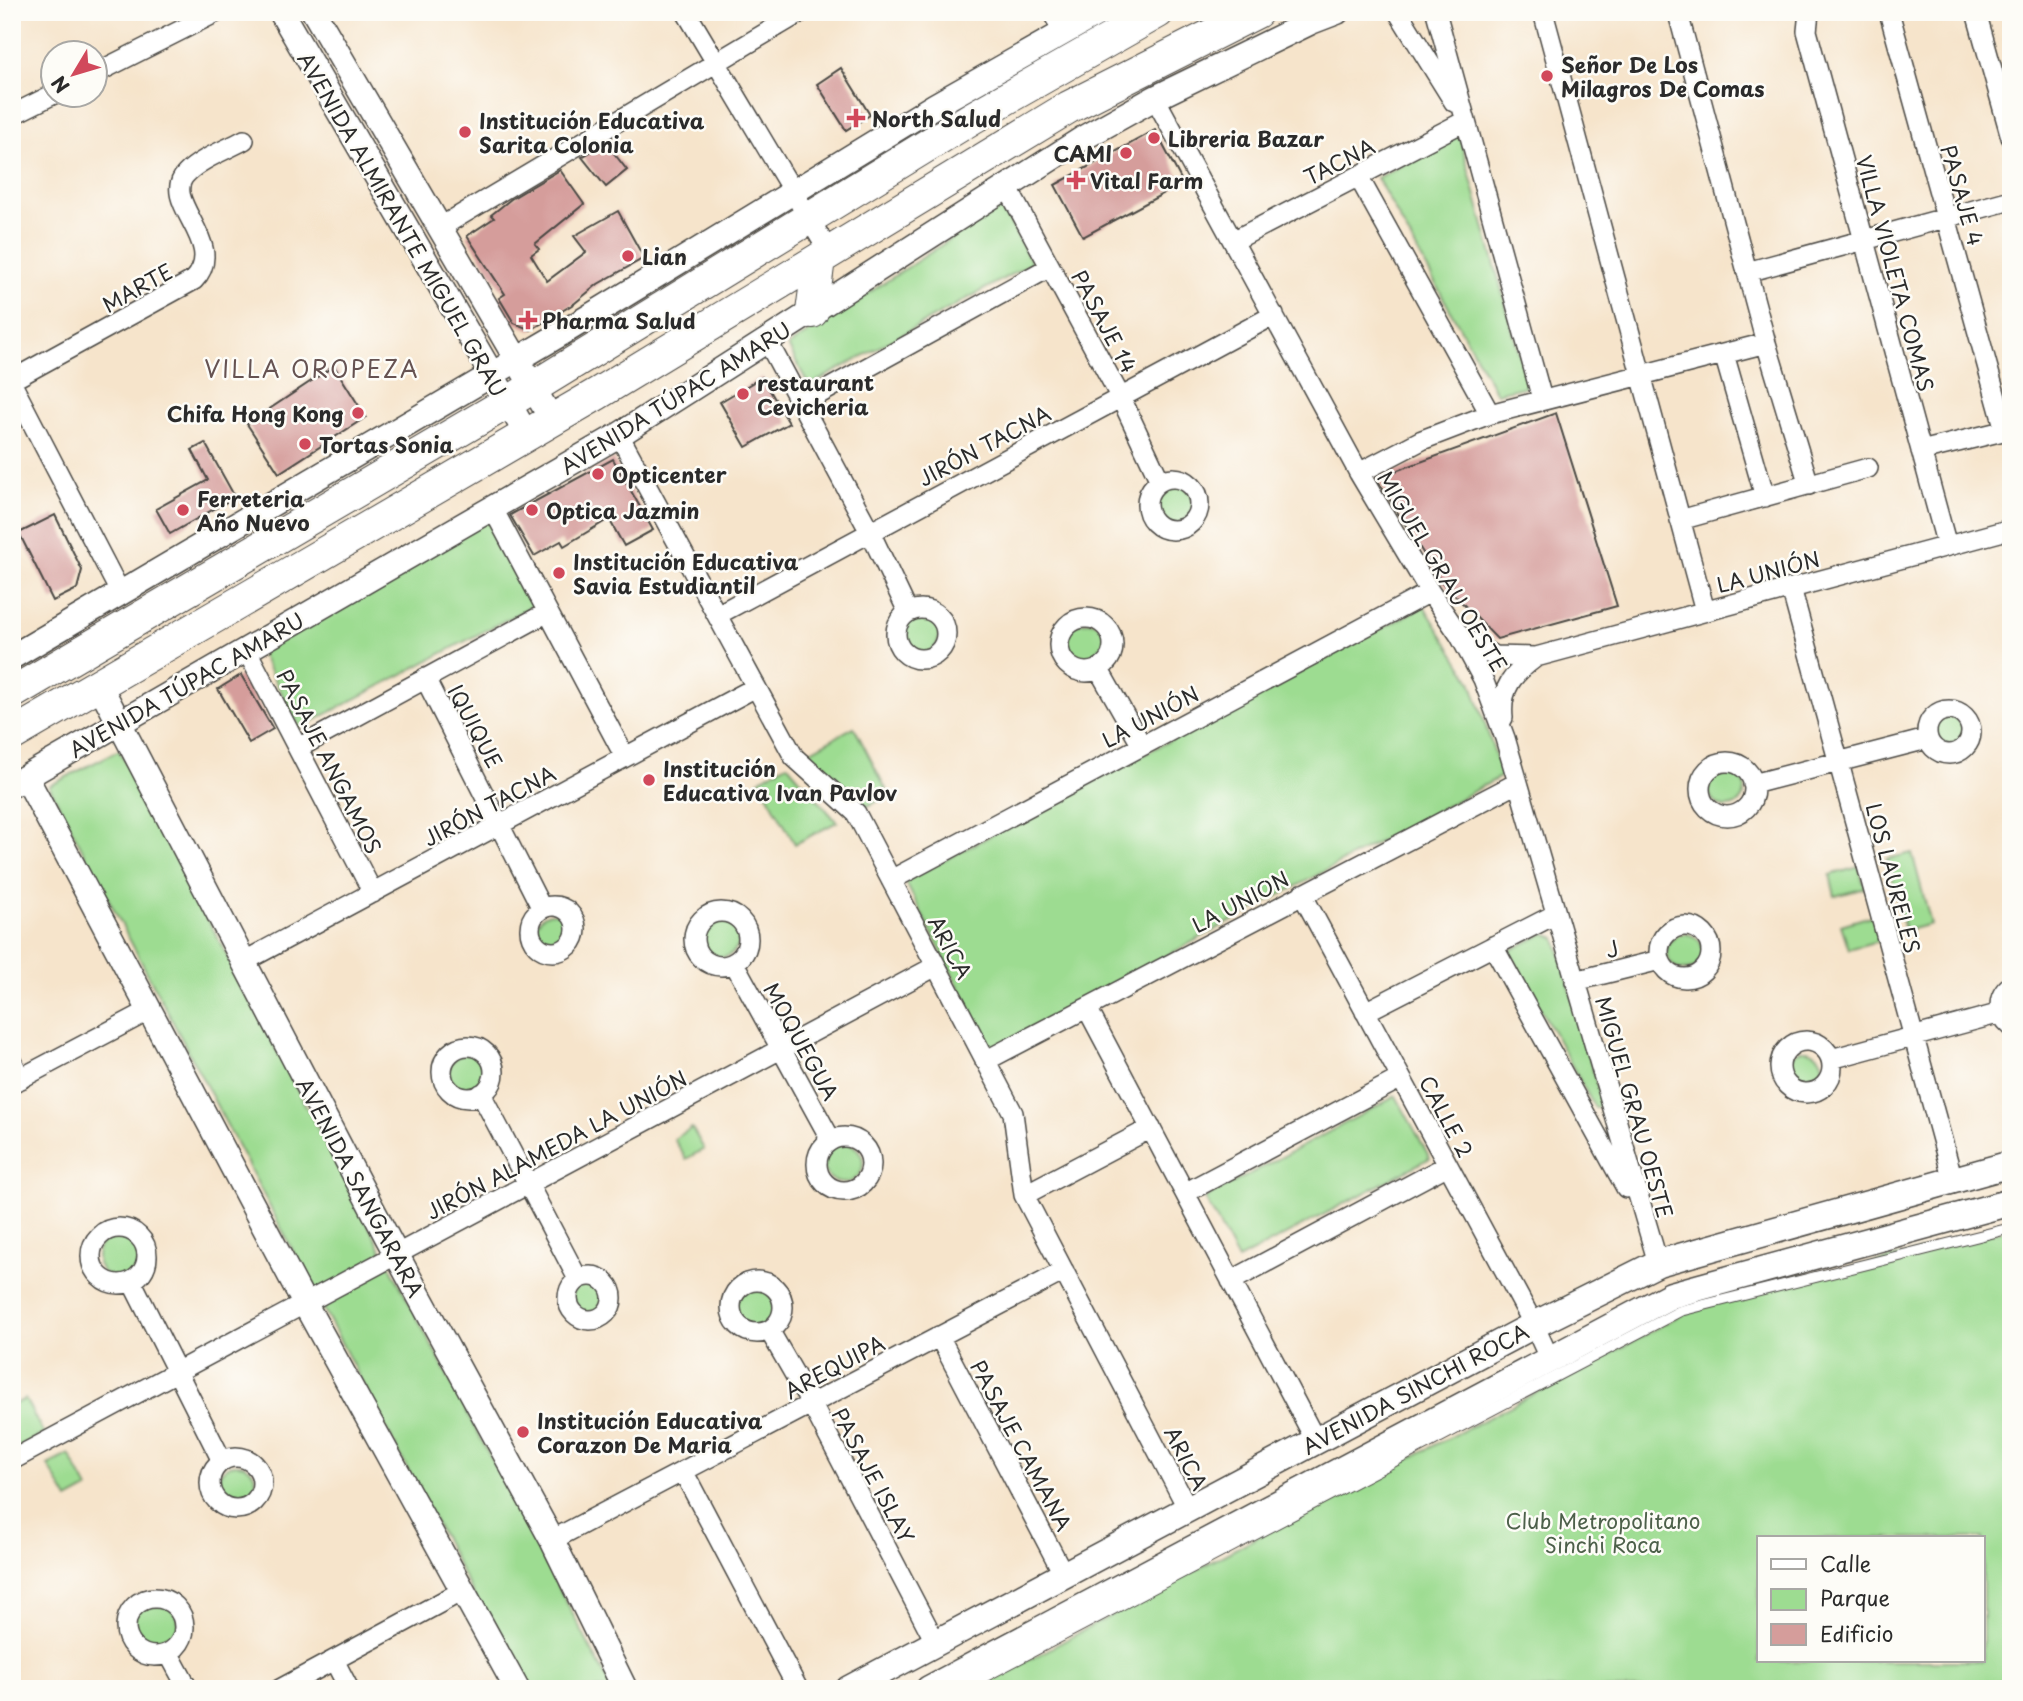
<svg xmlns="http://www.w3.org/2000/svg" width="2023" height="1701" viewBox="0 0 2023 1701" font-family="'Playpen Sans',sans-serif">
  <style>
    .green { fill: #9ddc91; stroke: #64845e; stroke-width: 2; fill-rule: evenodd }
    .building { fill: #d59d9b }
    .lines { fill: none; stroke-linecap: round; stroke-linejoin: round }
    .service-casing { stroke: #494743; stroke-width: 12 }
    .minor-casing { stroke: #494743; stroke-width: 22 }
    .tertiary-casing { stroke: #494743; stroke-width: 27 }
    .secondary-casing { stroke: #494743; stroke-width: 29 }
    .trunk-casing { stroke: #494743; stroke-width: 34 }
    .service { stroke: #fff; stroke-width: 10 }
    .minor { stroke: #fff; stroke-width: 19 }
    .tertiary { stroke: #fff; stroke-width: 24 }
    .secondary { stroke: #fff; stroke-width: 26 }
    .trunk { stroke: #fff; stroke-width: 32 }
    .poi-dot { fill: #d1495b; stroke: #fdfcf7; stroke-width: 2.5 }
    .labels { text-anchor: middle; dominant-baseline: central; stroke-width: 5; stroke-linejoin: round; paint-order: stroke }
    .poi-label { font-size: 21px; font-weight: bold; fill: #2b2b2b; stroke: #fdfcf7; text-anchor: start }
    .street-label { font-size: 21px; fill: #2b2b2b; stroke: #fdfcf7 }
    .park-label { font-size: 21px; fill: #4d604a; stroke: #fdfcf7 }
    .neighbourhood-label { font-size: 23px; letter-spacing: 2px; fill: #665352; stroke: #fdfcf7 }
  </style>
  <rect width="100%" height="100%" fill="#fdfcf7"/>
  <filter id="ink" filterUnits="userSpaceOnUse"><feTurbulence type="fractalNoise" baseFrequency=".0143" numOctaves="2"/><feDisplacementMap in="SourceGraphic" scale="14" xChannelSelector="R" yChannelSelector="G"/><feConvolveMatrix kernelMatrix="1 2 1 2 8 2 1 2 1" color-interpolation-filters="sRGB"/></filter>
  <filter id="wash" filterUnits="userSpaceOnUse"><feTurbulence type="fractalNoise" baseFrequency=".00686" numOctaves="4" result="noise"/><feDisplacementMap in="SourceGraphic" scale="28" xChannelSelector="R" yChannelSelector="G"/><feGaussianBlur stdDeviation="1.57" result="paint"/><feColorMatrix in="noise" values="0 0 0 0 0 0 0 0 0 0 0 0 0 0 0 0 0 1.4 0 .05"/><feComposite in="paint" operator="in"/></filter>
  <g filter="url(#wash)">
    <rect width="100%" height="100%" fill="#f6e4cb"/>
    <path class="green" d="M1459,135L1528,386L1496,393L1377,178Z
      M1001,206L1032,263L809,386L788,346Z
      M1151 504a21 21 0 1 1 42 0a21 21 0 1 1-42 0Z
      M487,514L534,605L300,728L257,647Z
      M1424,606L1471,681L1502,776L991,1050L905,881Z
      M901 635a19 19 0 1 1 38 0a19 19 0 1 1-38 0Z
      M1064 645a23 23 0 1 1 46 0a23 23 0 1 1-46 0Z
      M1934 732a15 15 0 1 1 30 0a15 15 0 1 1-30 0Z
      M854,727L889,795L866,807L809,752Z
      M119,750L612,1689H523L49,786Z
      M787,764L837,822L795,844L759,780Z
      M1709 789a18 18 0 1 1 36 0a18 18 0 1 1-36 0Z
      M1912,853L1931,924L1905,931L1887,859Z
      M1859,867L1865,888L1835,896L1830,875Z
      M536 930a17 17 0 1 1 34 0a17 17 0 1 1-34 0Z
      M1874,915L1881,940L1849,949L1841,925Z
      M703 939a18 18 0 1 1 36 0a18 18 0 1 1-36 0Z
      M1545,933L1556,938L1602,1104L1595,1108L1509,951Z
      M1667 952a18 18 0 1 1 36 0a18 18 0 1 1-36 0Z
      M1787 1068a18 18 0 1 1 36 0a18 18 0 1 1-36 0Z
      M449 1072a18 18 0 1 1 36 0a18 18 0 1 1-36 0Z
      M1396,1096L1430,1158L1238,1260L1205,1198Z
      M692,1128L704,1149L686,1159L674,1139Z
      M823 1163a20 20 0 1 1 40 0a20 20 0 1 1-40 0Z
      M2011,1228V1689H975L1272,1529L1600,1360L1691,1309ZM1759,1538H1983V1661H1759Z
      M97 1257a21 21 0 1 1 42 0a21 21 0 1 1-42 0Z
      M571 1299a19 19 0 1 1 38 0a19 19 0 1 1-38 0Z
      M736 1307a21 21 0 1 1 42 0a21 21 0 1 1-42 0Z
      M25,1399L44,1434L16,1448L12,1440V1405Z
      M69,1454L88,1489L68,1500L48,1465Z
      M218 1483a19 19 0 1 1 38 0a19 19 0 1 1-38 0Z
      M131 1627a24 24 0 1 1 48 0a24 24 0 1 1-48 0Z"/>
    <g id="blocks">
      <path class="building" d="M841,68L870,115L846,130L817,84Z
        M1155,130L1183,183L1083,237L1055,185Z
        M606,143L627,170L606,187L582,157Z
        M560,170L584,204L535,244L539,249L531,255L547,281L586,252L574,236L618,211L644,258L598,284L575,303L531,330L514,323L499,298L505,294L467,236L494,218L491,215L511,199Z
        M334,366L366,417L279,473L247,424Z
        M762,377L789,423L746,447L720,402Z
        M1556,413L1617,606L1497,639L1440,580L1376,478Z
        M205,443L235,497L170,534L156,509L208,480L192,450Z
        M613,459L653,530L624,546L609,519L564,546L561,541L534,556L510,515Z
        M55,515L82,570L77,589L53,601L19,533Z
        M241,675L273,729L249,743L218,689Z"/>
    </g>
  </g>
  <g filter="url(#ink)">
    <use href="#blocks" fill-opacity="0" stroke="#494743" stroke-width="2"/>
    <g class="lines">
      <g class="service-casing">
        <path id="service" d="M961,1689L1680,1311L2011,1228"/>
      </g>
      <g class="minor-casing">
        <path id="minor" d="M686,12L829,252
          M1052,12L1064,32
          M1398,12L1454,102
          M1436,12L1542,399
          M1543,12L1705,611
          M1809,12L1807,31L1947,546
          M1889,12L2005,430
          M1976,12L2011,137
          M1679,17L1766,343L1809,485
          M94,74L217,12
          M1155,98L1359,473L1430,592L1460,636L1483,679L1505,738L1658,1263
          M12,115L54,94
          M1358,176L1490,414
          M1006,185L1121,398L1160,481
          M439,228L801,12
          M1233,241L1465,121
          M1747,272L2011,200
          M768,342L870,532L908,612
          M1724,354L1765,497
          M12,380L194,280C229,244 159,201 186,174C200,159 226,150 244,140
          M12,384L121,594
          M801,404L1050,267
          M619,435L794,757L856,813L1013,1113L1024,1195L1188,1509
          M1921,451L2011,429
          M1359,473L1422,440L1490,414L1766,343
          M1147 504a26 26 0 1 1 52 0a26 26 0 1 1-52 0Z
          M492,507L625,757
          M1680,520L1868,468
          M1791,588L1953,1180
          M896 634a25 25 0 1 1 50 0a25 25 0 1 1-50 0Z
          M717,615L1274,315
          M1059 645a27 27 0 1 1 54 0a27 27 0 1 1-54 0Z
          M1464,638L1494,656L1536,657L2011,529
          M246,649L373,893
          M1099,670L1142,746
          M425,678L542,909
          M1927 732a22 22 0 1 1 44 0a22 22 0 1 1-44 0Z
          M1503,718C1500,688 1513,674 1536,657
          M298,748L548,612
          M1700 789a27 27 0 1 1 54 0a27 27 0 1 1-54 0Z
          M1753,784L1927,739
          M891,880L1430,592
          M1302,894L1534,1325L1550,1360
          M530 929a23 23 0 1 1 46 0a23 23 0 1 1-46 0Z
          M694 939a27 27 0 1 1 54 0a27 27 0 1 1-54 0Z
          M1659 952a26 26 0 1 1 52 0a26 26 0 1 1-52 0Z
          M1493,946L1626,1188
          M243,962L756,687
          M734,963L831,1140
          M1575,981L1660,960
          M2011,985C1996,997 1997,1014 2011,1026
          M1087,1008L1316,1441
          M1365,1012L1556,914
          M1780 1067a26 26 0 1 1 52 0a26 26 0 1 1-52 0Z
          M442 1072a26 26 0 1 1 52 0a26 26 0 1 1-52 0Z
          M1831,1059L2001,1013
          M12,1061L21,1079
          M985,1061L1517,783
          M12,1083L150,1010
          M481,1094L578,1279
          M817 1164a27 27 0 1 1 54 0a27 27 0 1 1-54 0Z
          M1185,1193L1401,1078
          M1024,1195L1151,1128
          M91 1256a28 28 0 1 1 56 0a28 28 0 1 1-56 0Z
          M568 1298a22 22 0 1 1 44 0a22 22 0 1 1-44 0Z
          M731 1307a26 26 0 1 1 52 0a26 26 0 1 1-52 0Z
          M1231,1281L1448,1165
          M132,1282L222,1461
          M769,1330L811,1403L936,1643
          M939,1336L1064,1575
          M210 1483a26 26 0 1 1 52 0a26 26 0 1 1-52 0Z
          M12,1460L936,966
          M683,1471L798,1689
          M552,1540L1064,1271
          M126 1627a29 29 0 1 1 58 0a29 29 0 1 1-58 0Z
          M169,1654L188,1689
          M334,1660L349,1689
          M280,1689L464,1590"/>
      </g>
      <g class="tertiary-casing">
        <path id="tertiary" d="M281,12L527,435
          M314,12L552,420
          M12,657L564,332L934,106L1100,12
          M99,684L387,1237L552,1540L625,1689
          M26,777L305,1304L517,1689
          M12,785L619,435L1085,137L1155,98L1311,22L1337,12"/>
      </g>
      <g class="secondary-casing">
        <path id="secondary" d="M849,1689L1534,1325L1658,1263L2011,1164
          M929,1689L1671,1295L2011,1202"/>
      </g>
      <g class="trunk-casing">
        <path id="trunk" d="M812,312L819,259
          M12,693L532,388L972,118L1158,12
          M12,735L597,394L1069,107L1257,12"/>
      </g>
      <use href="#service" class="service"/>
      <use href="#minor" class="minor"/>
      <use href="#tertiary" class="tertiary"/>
      <use href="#secondary" class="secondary"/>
      <use href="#trunk" class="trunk"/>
    </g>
  </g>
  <g class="poi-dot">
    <circle cx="1547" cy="76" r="7"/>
    <path d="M852.5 107.5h7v7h7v7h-7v7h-7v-7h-7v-7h7z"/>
    <circle cx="465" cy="132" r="7"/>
    <circle cx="1154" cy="138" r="7"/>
    <circle cx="1126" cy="153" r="7"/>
    <path d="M1072.5 169.5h7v7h7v7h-7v7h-7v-7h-7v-7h7z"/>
    <circle cx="628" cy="256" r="7"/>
    <path d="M524.5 309.5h7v7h7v7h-7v7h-7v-7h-7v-7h7z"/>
    <circle cx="743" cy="394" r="7"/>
    <circle cx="358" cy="413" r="7"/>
    <circle cx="305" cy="444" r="7"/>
    <circle cx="598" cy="474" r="7"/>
    <circle cx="183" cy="510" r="7"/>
    <circle cx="532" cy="510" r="7"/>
    <circle cx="559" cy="573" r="7"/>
    <circle cx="649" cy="780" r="7"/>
    <circle cx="523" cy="1432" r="7"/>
  </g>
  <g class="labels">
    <g class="poi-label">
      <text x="1561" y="64">Señor De Los<tspan x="1561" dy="24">Milagros De Comas</tspan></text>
      <text x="872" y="118">North Salud</text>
      <text x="479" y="120">Institución Educativa<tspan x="479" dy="24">Sarita Colonia</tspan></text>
      <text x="1168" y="138">Libreria Bazar</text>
      <text x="1112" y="153" text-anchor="end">CAMI</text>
      <text x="1090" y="180">Vital Farm</text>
      <text x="642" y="256">Lian</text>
      <text x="542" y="320">Pharma Salud</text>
      <text x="757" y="382">restaurant<tspan x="757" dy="24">Cevicheria</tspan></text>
      <text x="344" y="413" text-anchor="end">Chifa Hong Kong</text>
      <text x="319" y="444">Tortas Sonia</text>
      <text x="612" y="474">Opticenter</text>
      <text x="197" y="498">Ferreteria<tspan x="197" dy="24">Año Nuevo</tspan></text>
      <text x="546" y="510">Optica Jazmin</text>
      <text x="573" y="561">Institución Educativa<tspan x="573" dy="24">Savia Estudiantil</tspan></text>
      <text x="663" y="768">Institución<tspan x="663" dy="24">Educativa Ivan Pavlov</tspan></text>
      <text x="537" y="1420">Institución Educativa<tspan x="537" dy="24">Corazon De Maria</tspan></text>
    </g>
    <g class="street-label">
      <text transform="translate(1339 161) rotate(-27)">TACNA</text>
      <text transform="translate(1963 195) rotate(74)">PASAJE 4</text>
      <text transform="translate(403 224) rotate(60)">AVENIDA ALMIRANTE MIGUEL GRAU</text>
      <text transform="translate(1896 273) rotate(75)">VILLA VIOLETA COMAS</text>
      <text transform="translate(137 287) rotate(-29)">MARTE</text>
      <text transform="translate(1105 321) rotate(62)">PASAJE 14</text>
      <text transform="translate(675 397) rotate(-32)">AVENIDA TÚPAC AMARU</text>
      <text transform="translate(984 445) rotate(-28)">JIRÓN TACNA</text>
      <text transform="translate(1443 571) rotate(59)">MIGUEL GRAU OESTE</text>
      <text transform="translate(1768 571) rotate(-15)">LA UNIÓN</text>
      <text transform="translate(186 684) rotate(-30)">AVENIDA TÚPAC AMARU</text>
      <text transform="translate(1150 716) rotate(-28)">LA UNIÓN</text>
      <text transform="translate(476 726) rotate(62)">IQUIQUE</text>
      <text transform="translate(330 761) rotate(63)">PASAJE ANGAMOS</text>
      <text transform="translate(489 805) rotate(-28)">JIRÓN TACNA</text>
      <text transform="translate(1894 878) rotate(75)">LOS LAURELES</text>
      <text transform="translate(1240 901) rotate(-28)">LA UNION</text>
      <text transform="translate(951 947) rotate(62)">ARICA</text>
      <text transform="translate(1612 948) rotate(-14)">J</text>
      <text transform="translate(802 1041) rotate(61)">MOQUEGUA</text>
      <text transform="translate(1635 1107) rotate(74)">MIGUEL GRAU OESTE</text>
      <text transform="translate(1447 1116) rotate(62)">CALLE 2</text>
      <text transform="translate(556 1144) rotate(-28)">JIRÓN ALAMEDA LA UNIÓN</text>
      <text transform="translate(361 1187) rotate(62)">AVENIDA SANGARARA</text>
      <text transform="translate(834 1366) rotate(-28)">AREQUIPA</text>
      <text transform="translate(1415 1388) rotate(-28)">AVENIDA SINCHI ROCA</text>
      <text transform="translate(1022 1445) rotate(62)">PASAJE CAMANA</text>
      <text transform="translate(1187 1458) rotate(63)">ARICA</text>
      <text transform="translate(874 1475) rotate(62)">PASAJE ISLAY</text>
    </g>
    <g class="park-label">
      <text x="1603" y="1520">Club Metropolitano<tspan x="1603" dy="24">Sinchi Roca</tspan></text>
    </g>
    <g class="neighbourhood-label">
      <text x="312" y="368">VILLA OROPEZA</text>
    </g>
  </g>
  <rect width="2023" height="1701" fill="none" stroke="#fdfcf7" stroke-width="42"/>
  <rect x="1757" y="1536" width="228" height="126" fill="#fdfcf7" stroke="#a9a8a5" stroke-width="2"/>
  <rect x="1771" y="1559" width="35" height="10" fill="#ffffff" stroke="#a9a8a5" stroke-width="2"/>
  <text x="1820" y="1572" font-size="21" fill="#2b2b2b">Calle</text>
  <rect x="1771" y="1589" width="35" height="21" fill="#9ddc91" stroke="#a9a8a5" stroke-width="2"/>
  <text x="1820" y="1606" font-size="21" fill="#2b2b2b">Parque</text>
  <rect x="1771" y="1624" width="35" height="21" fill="#d59d9b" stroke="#a9a8a5" stroke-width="2"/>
  <text x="1820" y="1642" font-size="21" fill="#2b2b2b">Edificio</text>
  <g transform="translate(74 74) rotate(232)"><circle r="33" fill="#fdfcf7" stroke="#a9a8a5" stroke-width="2"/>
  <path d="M0-5L12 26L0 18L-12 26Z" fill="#d1495b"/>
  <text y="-10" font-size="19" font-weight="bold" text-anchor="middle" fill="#2b2b2b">N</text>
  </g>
</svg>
